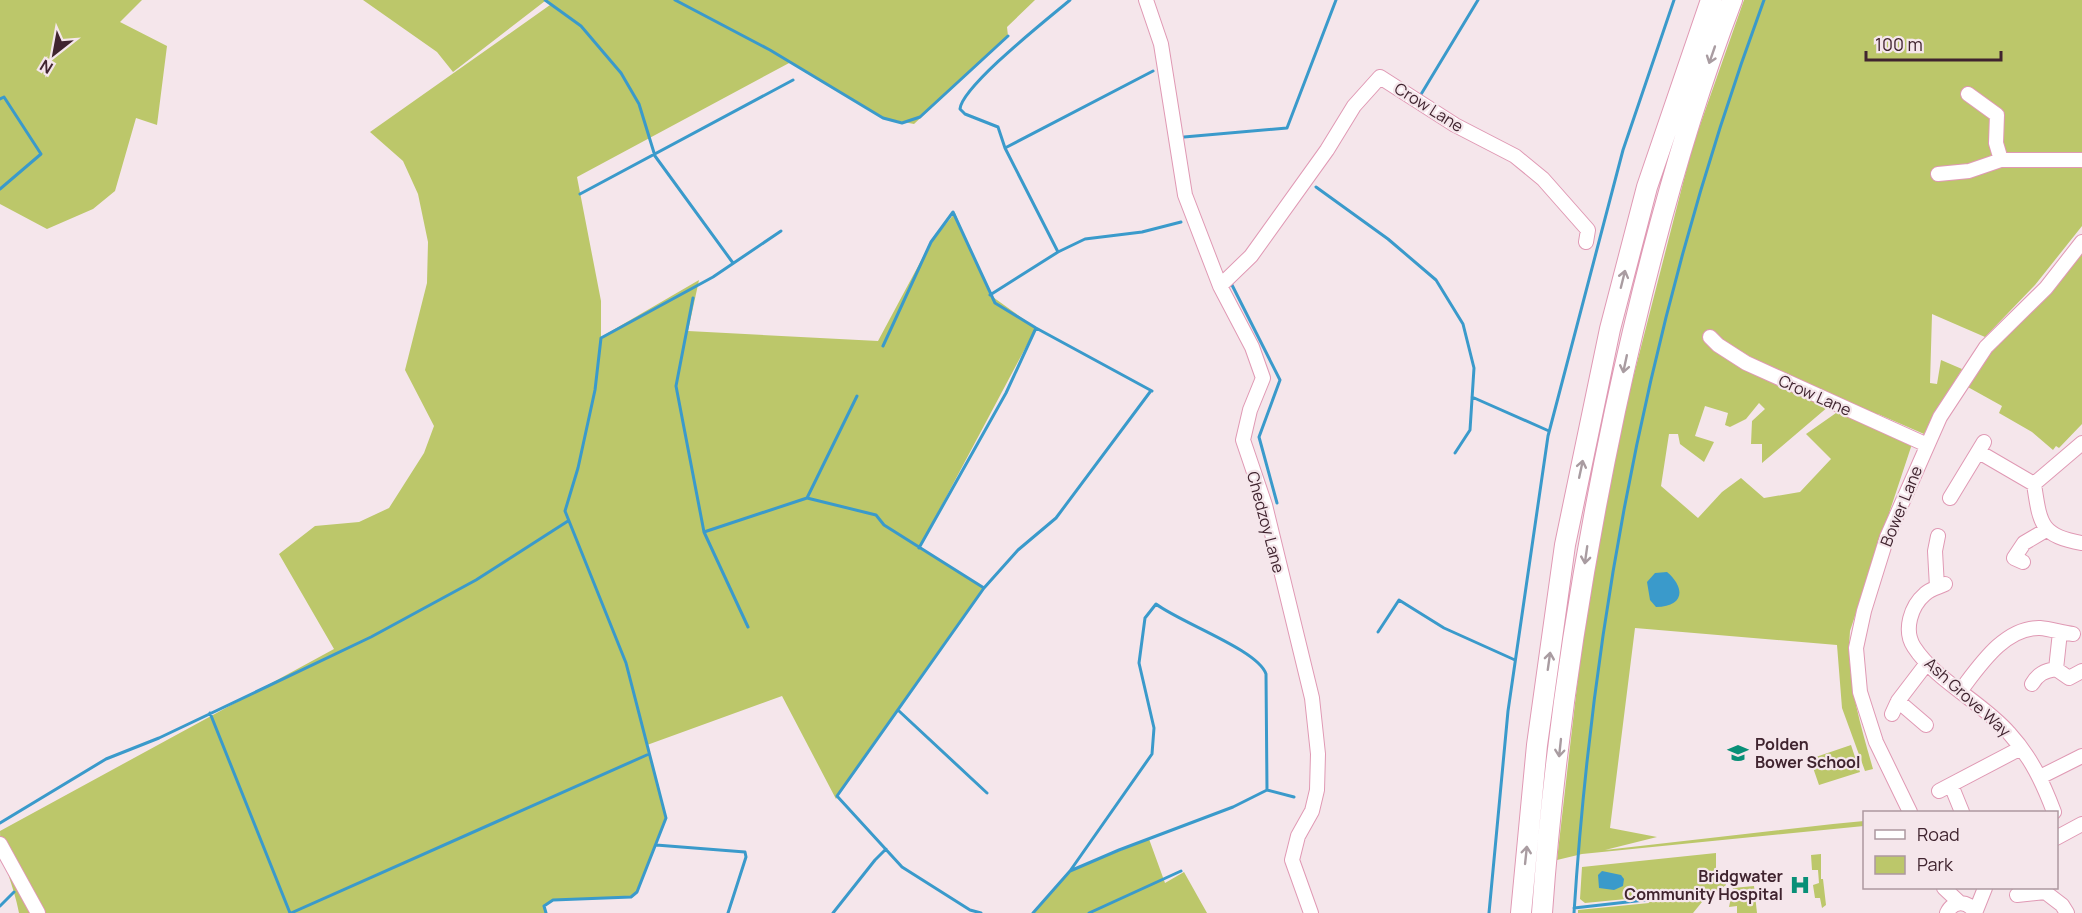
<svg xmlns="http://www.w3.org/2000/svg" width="2082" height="913" viewBox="0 0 2082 913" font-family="Manrope,sans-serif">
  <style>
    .green { fill: #bcc76a; fill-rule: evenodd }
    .water { fill: #3a9acb }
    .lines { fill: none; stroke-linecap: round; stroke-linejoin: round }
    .stream { stroke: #3a9acb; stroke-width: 3 }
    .minor-casing { stroke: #e099b4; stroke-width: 16 }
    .highway-casing { stroke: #e099b4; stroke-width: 22 }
    .minor { stroke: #fff; stroke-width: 14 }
    .highway { stroke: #fff; stroke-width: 20 }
    .oneway { stroke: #a99ca1 }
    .labels { text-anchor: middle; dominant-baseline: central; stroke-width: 4.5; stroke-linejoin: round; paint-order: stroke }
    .street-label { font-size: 16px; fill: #40242f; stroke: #f5e6eb }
    .poi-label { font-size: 16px; font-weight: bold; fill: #40242f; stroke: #f5e6eb; text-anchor: start }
  </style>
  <rect width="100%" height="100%" fill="#f5e6eb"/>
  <path class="green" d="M0,0H142L120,22L167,46L157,125L136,118L115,191L93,209L47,229L0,204Z
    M363,0H1035L1007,27L1008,36L914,124L883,118L791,62L577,177L601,301V337L699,280L688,331L878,341L931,242L955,213L990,295L1036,328L919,548L984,588L836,799L782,696L647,745L666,818L637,892L631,897L553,900L544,906L546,913H19C14,884 0,860 0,831L334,649L279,554L315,526L359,522L389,508L424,453L434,426L405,370L427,283L428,242L418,194L403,161L370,132L550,5L545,1L453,72L437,52Z
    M1744,0H2082V226L2035,285L1985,337L1932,314L1930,383L1937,384L1941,360L1962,369L1924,434L1878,414L1869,423L1912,444L1850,631C1846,678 1860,723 1873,769L1865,771L1842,708L1837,645L1635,628L1610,828L1657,837L1605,850L1833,824L1864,821V826L1582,854L1557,860L1590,573L1610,468L1692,148ZM1734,347L1844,412L1836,413L1806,434L1831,459L1800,492L1764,498L1741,478L1722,492L1698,518L1661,486L1669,434H1678L1680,444L1704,462L1714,442L1695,436L1705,406L1728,413L1725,425L1730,427L1746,419L1759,403L1765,409L1752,421L1751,444H1762V463L1829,406L1734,357Z
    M2082,253V424L2059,448L2056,446L2053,450L2032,432L1999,413L2002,406L1966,386L1997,343Z
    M1851,745L1860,772L1819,785L1810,759Z
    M1149,839L1165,883L1184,872L1207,913H1033L1070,871Z
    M1716,853V870L1724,875L1726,885L1702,902L1693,913H1578V910L1649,903L1647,897L1585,903L1580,899L1582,867Z
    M1821,854V879H1823L1826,905L1822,908L1820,898H1815L1813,885L1819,883L1818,870H1812L1811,855Z
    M1754,886L1757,913H1737V906L1729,907L1733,888Z"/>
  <path class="water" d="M1667,572C1686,588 1684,607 1656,607L1650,600L1647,582L1655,573Z
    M1602,871L1621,875L1624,879L1623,886L1614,890L1599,888L1598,875Z"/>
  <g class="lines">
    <path class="stream" d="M545,0L581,26L621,73L639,104L655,156L733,263
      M675,0L770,50L883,118L902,123L920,117L1008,36
      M1420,96L1478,0
      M0,99L4,97L41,154L0,189
      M1184,137L1287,128L1336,0
      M1005,148L1153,71
      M1316,187L1388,239L1436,280L1463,324L1474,368L1470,430L1455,453
      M580,194L793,80
      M1058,252L1005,148L998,127L965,114L960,109C962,86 1050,17 1070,0
      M1232,285L1280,380L1259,437L1277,503
      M990,295L1058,252L1085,239L1142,232L1181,222
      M693,298L676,386L704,532L748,627
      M883,346L931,242L953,212L995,303L1036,328L1152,391
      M1472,397L1549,431
      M807,498L857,396
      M704,532L807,498L876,515L884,525L984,588
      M919,548L1006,393L1036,328
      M1378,632L1399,600L1444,628L1515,660
      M899,711L987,793
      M210,713L290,913
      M0,823L106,759L159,738L371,637L476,580L568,521
      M656,845L745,852L746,857L728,913
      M1070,871L1152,754L1154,728L1139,663L1145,618L1156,604C1181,623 1258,650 1266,674L1267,790
      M0,906L14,892
      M1574,908L1645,900
      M291,913L649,754
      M546,913L544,906L553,900L631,897L637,892L666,818L626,663L565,511L578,468L595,390L601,338L713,277L781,231
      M833,913L875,860L886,849
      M981,913L970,910L902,867L837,796L984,588L1018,550L1056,518L1150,392
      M1033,913L1070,871L1119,850L1233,807L1267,790L1294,797
      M1089,913L1181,871
      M1489,913L1508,711L1548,436L1623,150L1674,0
      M1574,913C1594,601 1656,293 1764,0"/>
    <g class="minor-casing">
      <path id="minor" d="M1146,0L1161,44L1185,195L1220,286L1252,347L1263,378L1250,410L1243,440L1265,505L1312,698L1318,754L1317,790L1312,811L1298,836L1292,860L1311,913
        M1968,94L1997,115L1996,143L2001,160H2082
        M1938,174L1969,171L2001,160
        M1220,286L1251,256L1327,150L1354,106L1380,77L1455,125L1515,156L1543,179L1588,230L1586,242
        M1710,337L1718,345L1746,363L1925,444
        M1979,452L2034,484L2082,443
        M2034,484C2040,523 2040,536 2082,543
        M1950,498L1984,442
        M2023,562L2014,558L2024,543L2046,530
        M1945,584C1939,587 1930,589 1925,594C1911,606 1903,630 1914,647C1936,681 1982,702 2009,733C2031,757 2043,783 2054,812
        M1937,587L1935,551L1938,536
        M2056,669L2060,632
        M2032,684C2038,674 2044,671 2056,669L2069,678L2082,671
        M1961,690C1980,665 2005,627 2040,628C2051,629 2063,633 2073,634
        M1898,701L1926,725
        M1892,714L1898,701L1927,663
        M2040,777L2082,756
        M1951,785L1962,812
        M1939,791L2021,748
        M1910,812L1876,742L1860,692L1856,648L1864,611L1887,537L1940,417L1986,347L2046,288L2082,242
        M2056,838L2082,824
        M0,844L38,913
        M1944,888L1960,903
        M2017,895L2045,892L2062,905L2067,913
        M1947,913C1953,900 1968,900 1975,913
        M1975,913L1985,888"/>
    </g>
    <g class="highway-casing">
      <path id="highway" d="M1521,913L1537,745L1565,545L1610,329L1647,187L1711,0
        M1542,913C1554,744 1580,576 1615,411C1645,272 1681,133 1732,0"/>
    </g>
    <use href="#minor" class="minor"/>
    <use href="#highway" class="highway"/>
  </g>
  <defs><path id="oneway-shaft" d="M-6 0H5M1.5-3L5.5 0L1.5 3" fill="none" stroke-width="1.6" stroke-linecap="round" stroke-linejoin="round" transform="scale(1.5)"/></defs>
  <g class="oneway">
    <use href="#oneway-shaft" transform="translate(1712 55) rotate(109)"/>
    <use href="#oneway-shaft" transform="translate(1623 279) rotate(-76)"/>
    <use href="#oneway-shaft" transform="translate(1625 364) rotate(102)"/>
    <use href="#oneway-shaft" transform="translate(1581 469) rotate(-78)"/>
    <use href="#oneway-shaft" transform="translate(1586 555) rotate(98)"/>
    <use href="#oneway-shaft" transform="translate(1549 661) rotate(-82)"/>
    <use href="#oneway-shaft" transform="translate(1560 748) rotate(96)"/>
    <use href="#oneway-shaft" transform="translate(1526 855) rotate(-84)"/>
  </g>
  <defs>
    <g id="school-bare" transform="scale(1.62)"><path d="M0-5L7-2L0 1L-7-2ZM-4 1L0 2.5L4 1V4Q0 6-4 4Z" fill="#088f77" stroke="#f5e6eb" stroke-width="2.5" paint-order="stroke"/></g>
    <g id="hospital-bare" transform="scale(1.62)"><path d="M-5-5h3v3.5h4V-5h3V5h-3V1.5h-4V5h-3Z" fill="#088f77" stroke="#f5e6eb" stroke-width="2.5" paint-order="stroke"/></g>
  </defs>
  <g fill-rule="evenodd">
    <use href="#school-bare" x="1738" y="753"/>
    <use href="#hospital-bare" x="1800" y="885"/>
  </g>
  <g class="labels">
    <g class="street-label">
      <text transform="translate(1429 107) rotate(32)">Crow Lane</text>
      <text transform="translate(1815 395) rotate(24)">Crow Lane</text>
      <text transform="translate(1901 506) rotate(-68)">Bower Lane</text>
      <text transform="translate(1266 522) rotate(75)">Chedzoy Lane</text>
      <text transform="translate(1968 697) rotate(42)">Ash Grove Way</text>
    </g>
    <g class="poi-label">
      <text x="1755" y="744">Polden<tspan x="1755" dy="18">Bower School</tspan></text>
      <text x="1783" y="876" text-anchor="end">Bridgwater<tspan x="1783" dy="18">Community Hospital</tspan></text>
    </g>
  </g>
  <rect x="1863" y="811" width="195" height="78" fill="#f5e6eb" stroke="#ad98a0" stroke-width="1.5"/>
  <rect x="1875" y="830" width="30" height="9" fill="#ffffff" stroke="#ad98a0" stroke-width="1.5"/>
  <text x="1917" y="841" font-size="18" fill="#40242f">Road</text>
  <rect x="1875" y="856" width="30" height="18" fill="#bcc76a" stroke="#ad98a0" stroke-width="1.5"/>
  <text x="1917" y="871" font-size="18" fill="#40242f">Park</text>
  <g transform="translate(54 54) rotate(211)" stroke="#f5e6eb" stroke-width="4.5" paint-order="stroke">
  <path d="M0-4.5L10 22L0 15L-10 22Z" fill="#40242f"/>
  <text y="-9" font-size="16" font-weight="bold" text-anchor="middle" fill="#40242f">N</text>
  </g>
  <path d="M1866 51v9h135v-9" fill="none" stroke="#40242f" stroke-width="3"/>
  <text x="1875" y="51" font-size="18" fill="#40242f" stroke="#f5e6eb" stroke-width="4.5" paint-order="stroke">100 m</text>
</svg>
